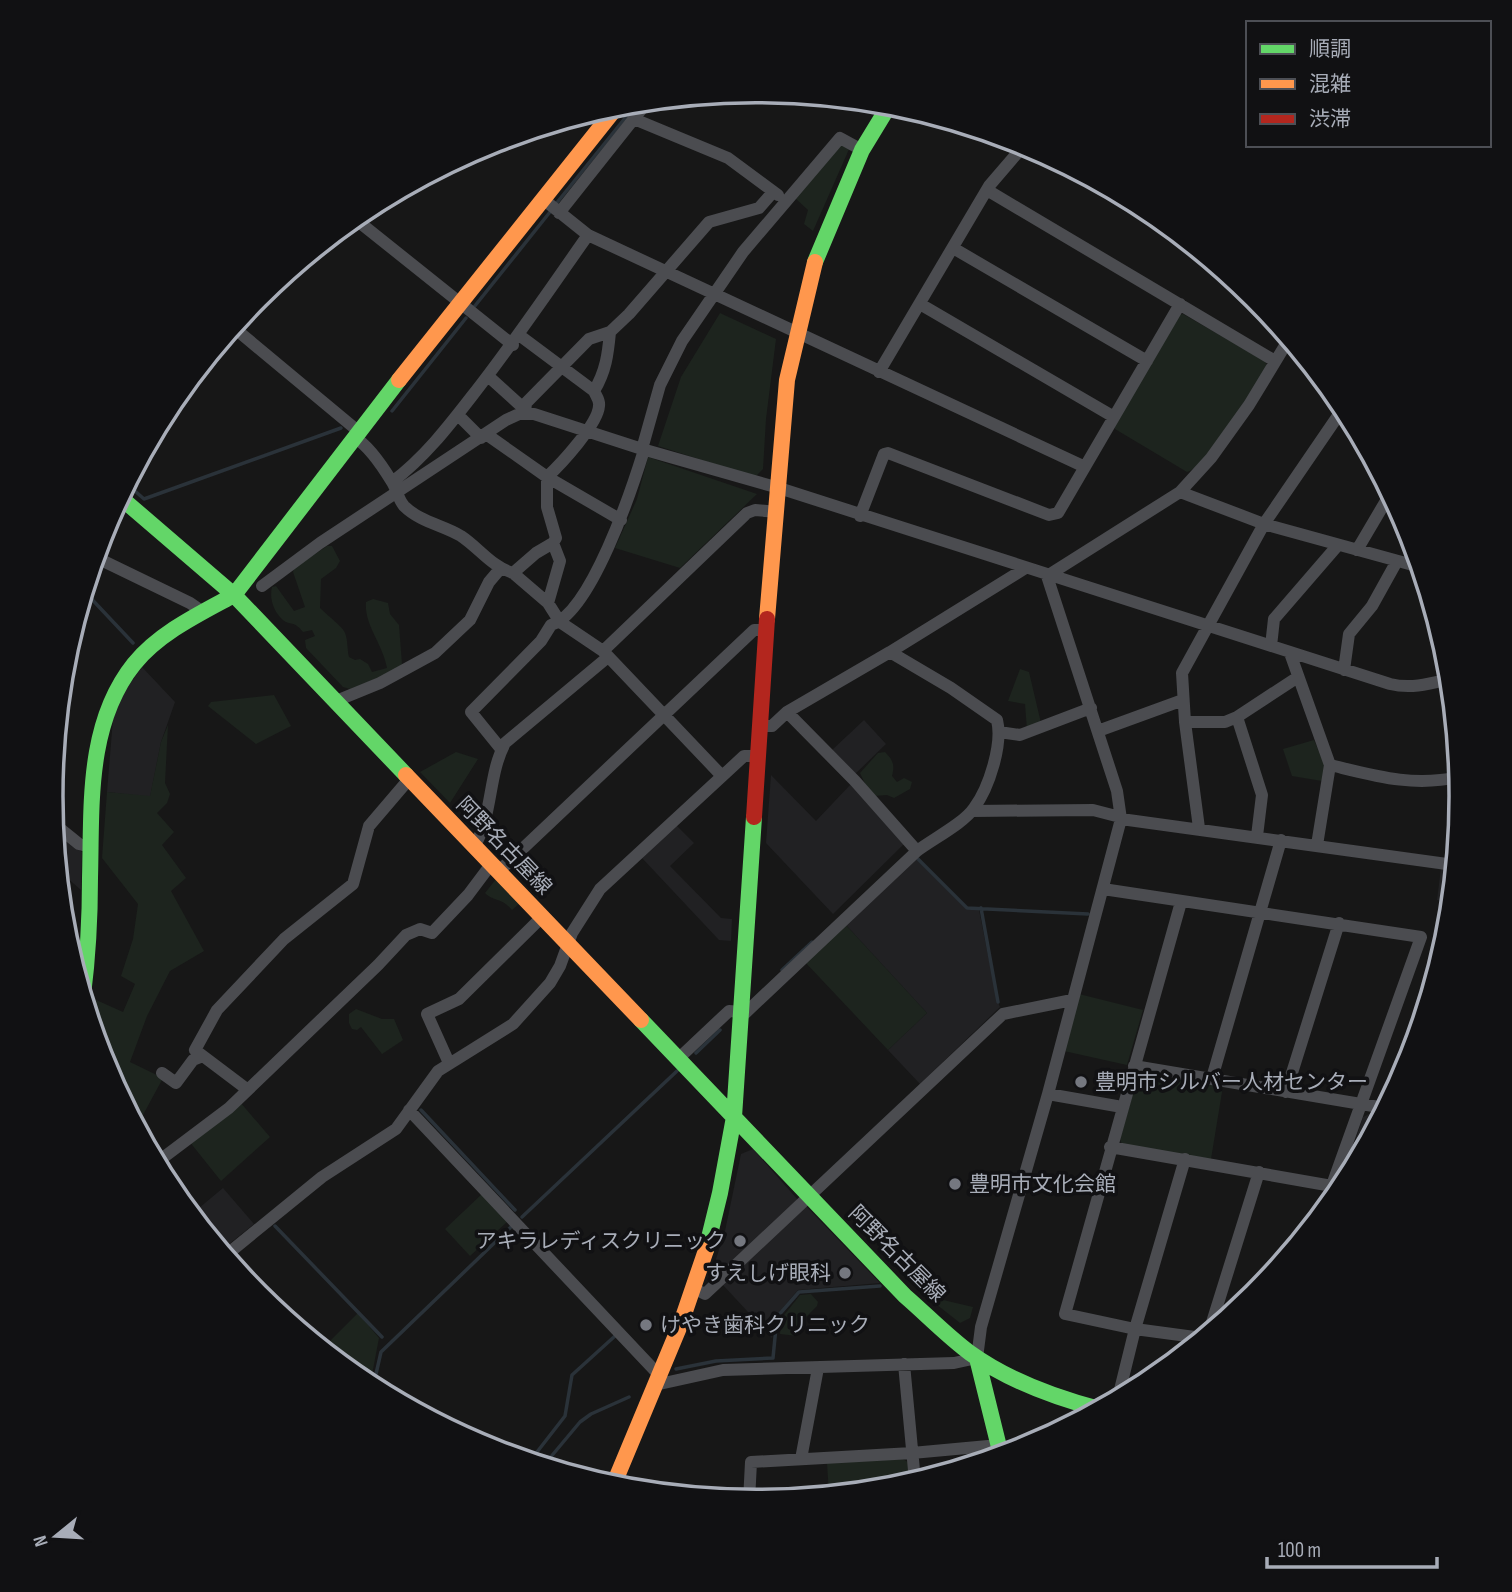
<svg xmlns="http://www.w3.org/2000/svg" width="1512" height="1592" viewBox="0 0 1512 1592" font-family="'Sofia Sans Condensed','Noto Sans JP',sans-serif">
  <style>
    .built { fill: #212123 }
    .green { fill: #1d241e }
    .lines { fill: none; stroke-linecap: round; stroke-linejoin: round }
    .stream { stroke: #2a3239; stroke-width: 3.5 }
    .street { stroke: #4b4c50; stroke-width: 12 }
    .fast { stroke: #63d668; stroke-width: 16 }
    .slow { stroke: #ff974d; stroke-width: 16 }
    .jam { stroke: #b3261e; stroke-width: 16 }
    .poi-dot { fill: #757880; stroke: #111113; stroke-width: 2.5 }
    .labels { text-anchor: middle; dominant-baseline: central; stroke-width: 7; stroke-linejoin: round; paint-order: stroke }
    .street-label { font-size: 21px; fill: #a8adb8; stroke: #111113 }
    .poi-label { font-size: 21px; fill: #a8adb8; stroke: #111113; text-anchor: start }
    .rim { fill: none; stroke: #a8adb8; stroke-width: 3.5 }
  </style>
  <rect width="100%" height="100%" fill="#171717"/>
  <path class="built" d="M142,667L175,702L161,742L150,797L107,792L113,719L124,692Z
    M864,720L886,744L854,775L831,751Z
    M771,775L816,821L851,784L906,842L833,914L766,843Z
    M676,825L694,843L670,866L721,918L732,919L731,941L719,940L642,858Z
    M54,829L82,852L81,890L58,870Z
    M914,857L966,909L979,910L997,1000L1000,1007L920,1084L888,1050L927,1013L844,923Z
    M1441,868L1454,870L1451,902L1437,900Z
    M1371,1113L1382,1114L1367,1142L1358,1141L1356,1138L1363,1117Z
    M753,1149L798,1200L708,1284L725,1231L741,1154Z
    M223,1188L254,1224L229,1244L199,1208Z
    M806,1206L880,1283L798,1290L775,1317L772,1338L722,1284Z"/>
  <path class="green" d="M840,142L850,147L813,231L804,224L808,210L795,198Z
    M720,313L776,339L766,419L763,469L755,477L658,446L681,377Z
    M1183,314L1265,361L1267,367C1254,387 1206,468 1187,472L1115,429L1114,424L1178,315Z
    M648,457L757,494L680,568L615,548L637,499Z
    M327,546H332L340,561L336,568L321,579L320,608C326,614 344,628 345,633C348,640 347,649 349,657L355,660L360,659L368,664L372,672L387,668C383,644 364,625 366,602L373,599L388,603L390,614L399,625L402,664L396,671L350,689L343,687L306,648L305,640L315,636L312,630L303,632C294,620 290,626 283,620C274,612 269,599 272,587L276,586L294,611L305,607L293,572L294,568Z
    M1020,669L1029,672L1041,723L1027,730L1025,704L1008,701Z
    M274,695L291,726L256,744L208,706L211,702Z
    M168,725L165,783L170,794L167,803L157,813L174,832L162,845L186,878L171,891L204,951L170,971L147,1016L130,1062L163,1078L137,1126L104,1066L90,1019L94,999L123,1012L135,984L121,976L133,939L138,904L102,858L107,792L150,796L161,742Z
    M1314,740L1325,766L1322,781L1292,776L1283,749Z
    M456,752L478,759L450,803L420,772Z
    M885,752C893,760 895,765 892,776L897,782L904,778L912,782L910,789L894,798L887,795L874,796L870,794L860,773L878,753Z
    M496,879L520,903L512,910C501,897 494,902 485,893Z
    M844,923L927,1013L888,1050L804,961Z
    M1079,994L1143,1010L1127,1065L1064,1051Z
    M356,1009L382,1019H394L403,1040L382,1054L361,1027L357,1030L352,1029L349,1023V1014Z
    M1144,1073L1223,1086L1211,1159L1122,1145L1120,1139L1138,1076Z
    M240,1102L270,1137L221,1181L189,1141Z
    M483,1193L507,1222L470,1256L445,1229Z
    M811,1294L818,1302L817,1306L801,1322L797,1336L780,1334L781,1319L800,1295Z
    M939,1299L973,1307L970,1318L960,1323L936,1304Z
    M358,1313L379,1338L370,1385L323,1348Z
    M903,1459L909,1463L910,1483L893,1488L829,1494L827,1463Z"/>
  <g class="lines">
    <path class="stream" d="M555,205L638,102
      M474,307L550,212
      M392,411L466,318
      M127,484L144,499L341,428
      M110,515L120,512
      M85,592L133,643
      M918,859L967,908L1088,914
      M981,908L998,1002
      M782,970L812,942
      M696,1053L720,1030
      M421,1110L515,1210
      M522,1217L677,1071
      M275,1226L382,1337
      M676,1369L716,1361L773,1358L777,1317L799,1292L880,1286
      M373,1387L381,1352L512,1226
      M530,1461L565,1416L572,1375L615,1336
      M544,1465L580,1422L591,1414L629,1397"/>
    <path class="street" d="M634,119L728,158L778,195
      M987,190L1275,361
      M543,199L588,235L1085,467
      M559,213L648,101
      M354,218L513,345
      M953,248L1147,361
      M920,304L1114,417
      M233,327L358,431
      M879,372L989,186L1025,144
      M488,376L520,405L525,413
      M594,391C606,371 608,354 610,332
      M525,413L526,403L589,339L610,332L629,314L709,222L759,208L773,192
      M458,415L481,438
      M486,434L547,477L621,520
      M354,437C369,446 383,467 392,482C397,490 398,499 404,506C420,522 443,525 461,536C479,548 492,567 513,573L536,553L553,543L556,538L547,507V477C561,464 598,424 599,406C600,400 596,396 594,391L519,335
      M642,449L660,385L682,341L743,252L840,138L862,150
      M392,482C424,458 448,427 472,396C513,344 550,289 588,235
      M1180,492L1264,524L1420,567
      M860,516L884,454L888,453L1049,515L1058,513L1180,304
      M1357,550L1390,494
      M95,557L190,603L203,612
      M513,573L548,603L560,622L603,651L722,776
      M1047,576L1180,492L1211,458L1249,405L1289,339
      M262,586L320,543L506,420L519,414H534L642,449L779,488L1390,684C1411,689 1429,684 1450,679
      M548,603L560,561L553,543
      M1271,646L1274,619L1338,545
      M603,651L747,513L755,510L777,512
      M1290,653L1330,765L1317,845
      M1344,670L1349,634L1372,606L1397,561
      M336,701L380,683L435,653L470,620L489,582L500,569
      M787,712L855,781L917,851
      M1237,717L1298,677
      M1185,722H1225L1237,717L1262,795L1257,836
      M760,726H772L787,712L890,652L1024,569
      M1098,731L1183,700
      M999,732L1020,735L1091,708
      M501,749L471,712L541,641L551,625C591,613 632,489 644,450
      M1330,765C1376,776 1412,787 1459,777
      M972,811L1093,810L1120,817
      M1121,819L1454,865
      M53,823L79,844L91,847
      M1199,828L1185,722L1182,673L1264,524L1344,407
      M475,845C493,814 488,775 505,743L608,657
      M499,871L754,630H766
      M1103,889L1421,937L1322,1213
      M1181,902L1065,1314L1135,1329L1202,1338
      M740,1018L917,851C933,839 964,823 974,808C989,788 1003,744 997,720L951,688L890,652
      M679,1058L729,1011L740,1012
      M449,1063L427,1014L459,999L543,916
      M1134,1066L1385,1108
      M162,1073L176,1083L193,1060L203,1056
      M1212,1078L1281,840
      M248,1090L195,1050L217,1010L284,939L353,884L369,826L410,778
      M1286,1092L1339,923
      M1048,1094L1122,1107
      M409,1110L659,1375
      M1110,1147L1332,1186
      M156,1163L229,1108L378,965L406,935L420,929L432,933L468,895L492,863
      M225,1256L322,1177L396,1129L438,1071L513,1024L550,983L560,966L572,933L600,889L744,756H758
      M693,1288L705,1294L1003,1014L1072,1000
      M1209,1332L1259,1172
      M904,1364L915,1481
      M655,1385L723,1370L954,1363L977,1358L981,1327L1048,1094L1121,819L1117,791L1047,576
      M1118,1398L1135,1329L1185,1159
      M801,1459L818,1368
      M749,1501L751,1462L912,1453L999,1445"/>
    <path class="fast" d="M815,262L862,150L890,104
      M120,497L234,595L399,380
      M83,995C88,956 90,917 90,878C92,806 86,724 134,664C159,633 199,614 234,595L406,775
      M641,1020L905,1296C927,1315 947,1336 970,1353C1009,1381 1053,1397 1099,1409
      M706,1250L720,1193L734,1117L754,817
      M977,1358L1001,1455"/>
    <path class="slow" d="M399,380L619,104
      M767,619L787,380L815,262
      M406,775L641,1020
      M613,1486L681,1323L706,1250"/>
    <path class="jam" d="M754,817L767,619"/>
  </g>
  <g class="poi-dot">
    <circle cx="1081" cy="1082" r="7"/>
    <circle cx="955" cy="1184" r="7"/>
    <circle cx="740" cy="1241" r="7"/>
    <circle cx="845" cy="1273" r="7"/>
    <circle cx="646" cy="1325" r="7"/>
  </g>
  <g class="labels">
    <g class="street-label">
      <text transform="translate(504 846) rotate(46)">阿野名古屋線</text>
      <text transform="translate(897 1254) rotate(45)">阿野名古屋線</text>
    </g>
    <g class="poi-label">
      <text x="1095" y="1082">豊明市シルバー人材センター</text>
      <text x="969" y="1184">豊明市文化会館</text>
      <text x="726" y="1241" text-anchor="end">アキラレディスクリニック</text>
      <text x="831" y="1273" text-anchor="end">すえしげ眼科</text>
      <text x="660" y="1325">けやき歯科クリニック</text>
    </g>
  </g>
  <path d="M0 0H1512V1592H0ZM63 796a693 693 0 1 1 1386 0a693 693 0 1 1-1386 0Z" fill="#111113" fill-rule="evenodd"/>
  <path class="rim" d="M63 796a693 693 0 1 1 1386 0a693 693 0 1 1-1386 0Z"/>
  <rect x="1246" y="21" width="245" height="126" fill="#111113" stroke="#4d4f55" stroke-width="2"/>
  <rect x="1260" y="44" width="35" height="10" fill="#63d668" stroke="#4d4f55" stroke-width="2"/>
  <text x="1309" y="56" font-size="21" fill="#a8adb8">順調</text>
  <rect x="1260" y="79" width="35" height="10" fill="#ff974d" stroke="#4d4f55" stroke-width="2"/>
  <text x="1309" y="91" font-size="21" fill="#a8adb8">混雑</text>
  <rect x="1260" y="114" width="35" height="10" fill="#b3261e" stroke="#4d4f55" stroke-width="2"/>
  <text x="1309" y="126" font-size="21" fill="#a8adb8">渋滞</text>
  <g transform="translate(56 1536) rotate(252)" stroke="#111113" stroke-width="5" paint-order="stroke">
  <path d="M0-5L12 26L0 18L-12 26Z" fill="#a8adb8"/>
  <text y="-10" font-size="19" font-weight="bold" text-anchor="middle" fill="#a8adb8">N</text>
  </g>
  <path d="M1267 1557v10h170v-10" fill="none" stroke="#a8adb8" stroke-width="3.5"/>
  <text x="1278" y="1557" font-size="21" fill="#a8adb8" stroke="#111113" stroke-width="5" paint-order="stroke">100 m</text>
</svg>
